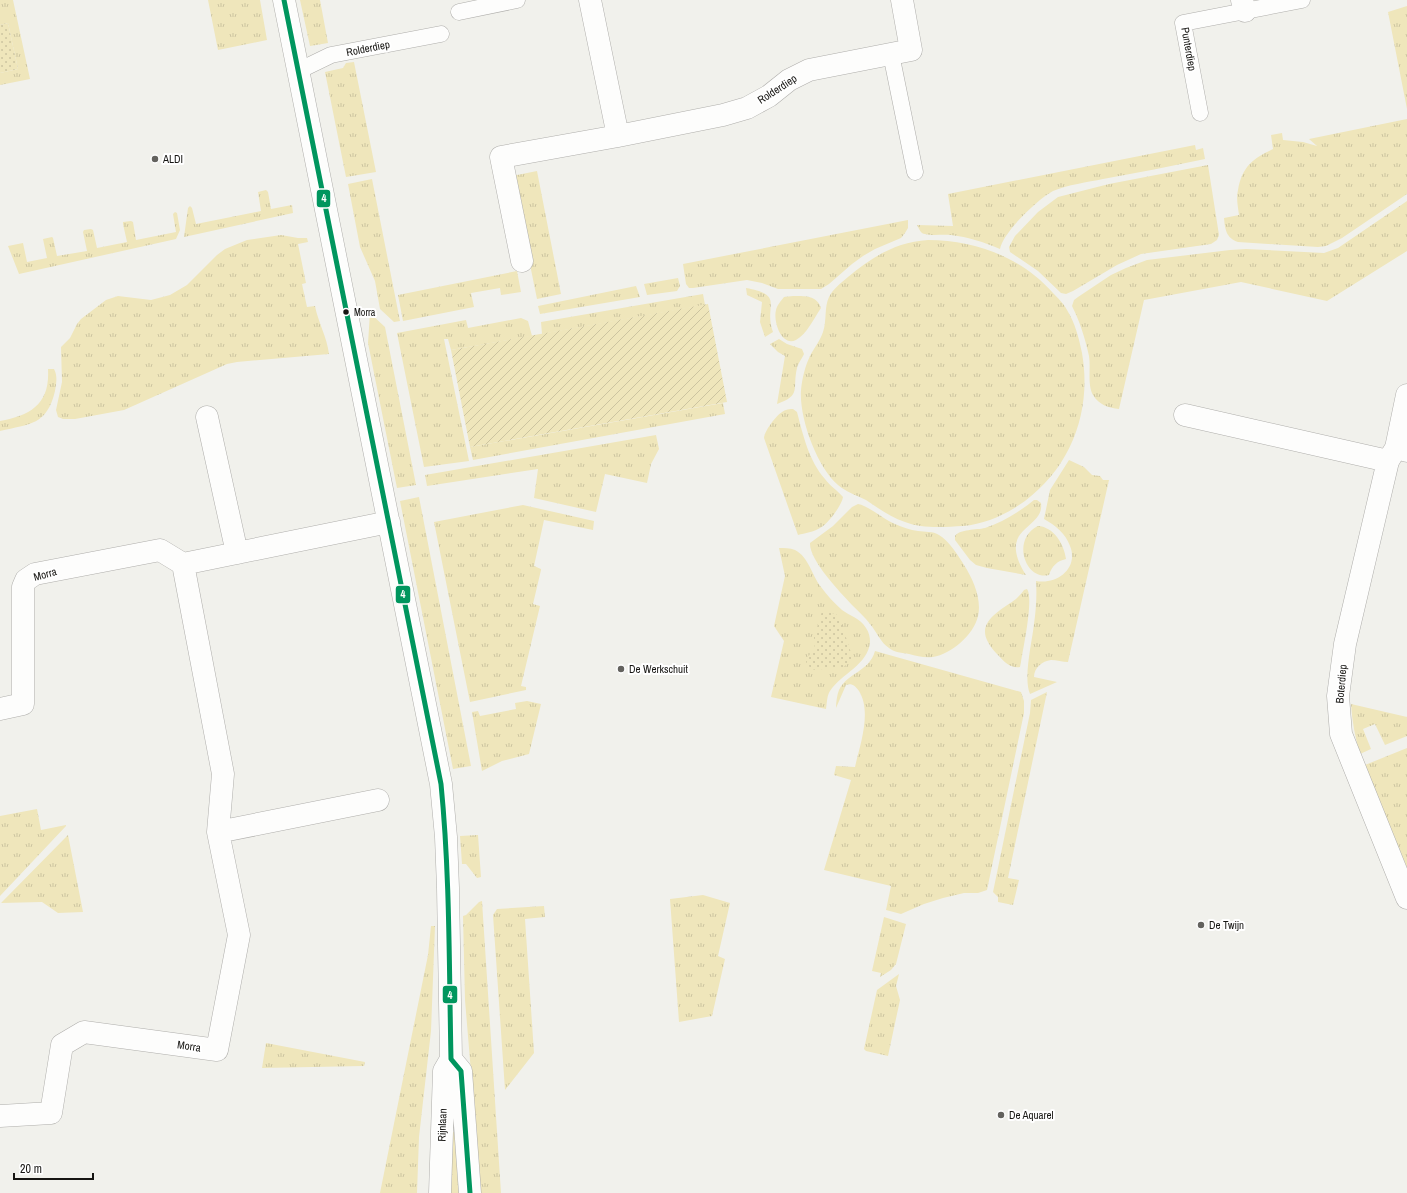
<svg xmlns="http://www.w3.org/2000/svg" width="1407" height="1193" viewBox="0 0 1407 1193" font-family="'Archivo Narrow',sans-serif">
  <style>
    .grass { fill: url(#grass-tufts) }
    .park { fill: url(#park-dots) }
    .garden { fill: url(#garden-furrows) }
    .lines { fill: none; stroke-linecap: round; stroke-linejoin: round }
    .lane-casing { stroke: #afaeab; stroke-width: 17 }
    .street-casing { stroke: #afaeab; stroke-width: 23 }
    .lane { stroke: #fdfdfc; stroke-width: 16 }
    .street { stroke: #fdfdfc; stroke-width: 22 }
    .bus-1-casing { stroke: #fff; stroke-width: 8 }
    .bus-1 { stroke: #00965e; stroke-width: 5 }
    .poi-dot { fill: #63625e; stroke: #fff; stroke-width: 1.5 }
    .bus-dot { fill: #161512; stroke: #fff; stroke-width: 1.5 }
    .labels { text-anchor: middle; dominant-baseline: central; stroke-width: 4; stroke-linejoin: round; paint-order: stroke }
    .bus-label { font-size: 10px; fill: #161512; stroke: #fff; text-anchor: start }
    .street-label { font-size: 11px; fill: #161512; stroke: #fff }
    .poi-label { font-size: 11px; fill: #161512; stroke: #fff; text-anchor: start }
    .line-badge { stroke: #fff; stroke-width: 1.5 }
    .badge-label { font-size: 11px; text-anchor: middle; font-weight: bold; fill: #fff }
  </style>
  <defs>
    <pattern id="grass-tufts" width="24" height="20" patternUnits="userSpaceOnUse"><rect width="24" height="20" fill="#efe6bb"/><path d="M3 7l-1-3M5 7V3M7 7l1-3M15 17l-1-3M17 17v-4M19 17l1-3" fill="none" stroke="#ccc4a0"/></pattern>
    <pattern id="park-dots" width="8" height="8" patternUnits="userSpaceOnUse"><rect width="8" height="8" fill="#efe6bb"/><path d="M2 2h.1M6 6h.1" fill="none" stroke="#ccc4a0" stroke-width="1.8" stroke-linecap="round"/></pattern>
    <pattern id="garden-furrows" width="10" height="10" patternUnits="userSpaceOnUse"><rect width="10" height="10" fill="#efe6bb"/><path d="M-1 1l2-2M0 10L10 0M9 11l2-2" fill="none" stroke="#ccc4a0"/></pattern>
  </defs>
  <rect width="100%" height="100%" fill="#f1f1ec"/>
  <path class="grass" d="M0,0H13L30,79L0,85V73L18,69L8,23L0,25Z
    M208,0H260L267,40L218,50Z
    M300,0H320L328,43L310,46Z
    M1407,6V109L1388,12Z
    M354,62L376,172L346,177L325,72L343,68L346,63Z
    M1407,119V194L1342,238L1326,246L1318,247L1238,242C1226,238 1225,229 1224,218L1239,215C1238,207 1236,198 1238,190C1242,166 1254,158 1273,149L1271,135L1282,133L1283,140L1303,142L1317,146L1309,139Z
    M1195,145L1196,150L1203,148L1205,159C1171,166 1137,173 1103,179C1088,182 1067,185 1053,191C1038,199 1003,232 1000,249C984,242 968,237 951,235C942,234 933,236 925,234C921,234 919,229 917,225L953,226L948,194Z
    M1208,165L1219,235L1217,240L1211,244L1141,254L1117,265L1073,291L1066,294L1061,293L1038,271L1010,252L1009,247L1015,236L1038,212L1058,197L1109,184Z
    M537,171L561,294L537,299L512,176Z
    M372,179L400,321L394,322L380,309L375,281L360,247L348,184Z
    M266,190L268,192L271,209L292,205L293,213L184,237L188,208L190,206L192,208L196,224L261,211L258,192Z
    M1407,201V251L1327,301L1241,282L1144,300L1119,409C1109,408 1099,405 1093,395C1087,384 1091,368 1089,356C1085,338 1080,322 1072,306L1074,300L1078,297L1111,275L1126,268L1147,260L1230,250L1246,249L1324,253L1338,248Z
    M175,212L177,213L180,230L176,239L19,274L8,246L23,243L27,262L47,258L43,239L52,237L53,238L57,256L87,251L83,232L84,230L91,229L93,230L97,248L127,242L123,224V222L131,221L133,222L136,240L176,232L173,214Z
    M908,220V228L905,233L901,238L875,249L863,256L852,264L829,284L821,289H778L762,283L747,280L693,288H689L686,284L683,264Z
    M281,235L298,238H307L308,242L298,244L306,283L302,284L307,307L315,306C318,322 327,337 329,354L237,362L227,364L124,410L75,419H63L58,417L56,410L62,382L61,347L70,338L77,324L81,319L106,300L118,296L151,300L170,295L187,285L217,255L225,249L247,240Z
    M928,240C975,240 1021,257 1053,293C1058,298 1064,304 1067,310C1075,323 1079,338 1082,353C1092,410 1072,466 1025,501C1007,514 986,524 963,526C945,527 922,529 905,522C890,517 878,508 866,500C856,495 846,492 838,485C817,467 799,418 801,390C802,379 805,366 810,356C814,348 820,341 823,332C827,321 824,307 829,297C833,289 841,283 848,277C872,257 896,242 928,240Z
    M517,271L521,292L501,295L500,288L471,293L474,307L403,321L398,295Z
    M678,278L680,286L677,291L647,295L644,284Z
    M636,286L640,297L540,314L538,306Z
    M746,288C786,295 763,306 773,332L765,337L760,322L762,302L747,295Z
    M703,294L705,305L542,334L541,322Z
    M793,296C804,296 817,295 821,308C814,318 807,334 796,340C781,347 773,321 776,310C777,305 781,301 784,297Z
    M370,313L385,327L416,485L397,488L368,343Z
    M521,318L528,321L532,336L451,350L448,339H444L469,461L424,467L397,333L466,320L468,328Z
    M779,339L787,344L802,349L804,354C802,359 798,363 797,368C792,389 802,395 777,404L785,356L778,352L770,344Z
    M48,369H54C58,376 56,384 55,391C47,425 30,424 0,431V421C31,415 50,404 48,369Z
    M723,403L725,414L473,460L470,447Z
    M793,409L797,412C803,435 809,461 825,479C830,486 837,490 843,497C842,505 828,524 820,528C814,532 805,533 798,535L764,438C765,430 778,412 786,410C788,409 790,409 793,409Z
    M656,435L659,449L651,464L647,483L605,474L596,512L534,498L538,469L427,486L425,475Z
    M1069,460L1084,467L1092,475L1100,476L1103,480H1109L1068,662C1063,662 1056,660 1051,660C1042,661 1034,668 1034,677L1057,682L1030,694C1023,678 1032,642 1034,624C1036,610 1037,595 1036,581C1057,585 1079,568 1070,546C1066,534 1055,525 1044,519L1050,490Z
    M419,497L471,766L453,769L400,501Z
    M1034,500H1037L1041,503C1045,530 995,526 1026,575L987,568L976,565L970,560L955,540V536C960,529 976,530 985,528C1003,522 1019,512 1034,500Z
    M858,504C869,506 883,519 895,524C902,527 910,530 918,531C925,532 933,531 939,535C949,541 958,555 964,565C973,579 982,599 978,616C974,635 951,654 933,657C924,658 917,656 909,654C903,653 893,652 889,648C881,643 876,631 870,624C865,617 858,611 852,605C840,592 809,560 810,543L833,526L852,507Z
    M523,505L594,521L593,530L544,520L534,566L541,569V570L533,604L540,606L521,686L526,687V690L470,702L434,522Z
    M1038,526C1054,527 1064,544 1066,559C1057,561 1052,566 1049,575C1025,581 1011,539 1038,526Z
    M779,548C784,548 790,548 795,550C809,557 812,576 821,587C827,595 834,603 842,610C850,616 860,618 866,628C869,632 870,637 870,642C868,665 842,673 830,691C827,695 827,703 826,709L771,697L784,641L774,626L785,576Z
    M1027,589C1034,598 1023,649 1021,662L1020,667C1012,669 1004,662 999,656C995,652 991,648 988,642C976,621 1003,609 1016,599C1019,596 1022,593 1024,590Z
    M875,651L1021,692L1024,701V713L987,890L978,893H964L943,898L924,904L901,914L886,910L891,886L824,870L851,780L834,775L836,766L855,767C860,745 872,712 859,691C855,686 852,683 846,685L836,708C836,702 837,695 839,690C848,672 869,672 875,651Z
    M1047,692L1008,878L1019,880L1013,905L998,902V897L993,892L1030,713L1031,700Z
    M527,701L541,704L529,754L502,761L482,771L472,712L478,711L480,716L516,709L515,703Z
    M1351,704L1407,717V736L1385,745L1375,724L1363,729L1371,749L1360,754C1355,737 1352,721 1351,704Z
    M1407,748V868L1365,765Z
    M37,809L41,830L66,825V826L0,896V816Z
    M68,835L83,912L58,913L42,902L1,903Z
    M478,835L481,877L477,878L466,864H462L460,836Z
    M703,895L730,903L718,956L725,959L712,1016L679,1022L670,899Z
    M482,901L501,1193H481L465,1000L463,916L466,915L479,902Z
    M544,906L545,917L525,919L534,1053L505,1090L493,915L497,909Z
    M884,917L906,924L896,964L891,970L880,977L881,973L872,971Z
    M431,926H435L431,1031L419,1137L417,1193H380L428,955Z
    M899,974L896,986L900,1000L888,1056L866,1051L864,1049L877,990Z
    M266,1043L365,1062L364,1066L262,1068Z
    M452,1132H455L460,1193H446Z"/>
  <path class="park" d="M8,23L18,69L0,73V25Z
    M822,611L836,614L841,622L853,659L841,669L828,668L817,670L811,669L806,662L808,656L815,652L814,637Z"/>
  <path class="garden" d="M708,304L727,402L470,447L451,350Z"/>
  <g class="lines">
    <g class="lane-casing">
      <path id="lane" d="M459,12L517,0
        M891,54L915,172
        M298,71L331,55L441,34
        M1200,113L1183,23L1302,0"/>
    </g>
    <g class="street-casing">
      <path id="street" d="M284,0L441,784L446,837L448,888L451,1059L444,1071L440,1193
        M590,0L618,136L723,115L747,108L769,96L789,80L809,70L911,50L902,0
        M1242,0L1245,11
        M522,261L501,157L618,136
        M1407,395L1396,448L1407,451
        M1185,415L1388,461
        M207,417L237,553
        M1396,448L1388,461L1345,644L1338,696L1341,734L1407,898
        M0,709L23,704V587L26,580L35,574L160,550L183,564
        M218,832L378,800
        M451,1059L461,1071L470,1193
        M0,1116L51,1113L62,1045L84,1032L217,1050L239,935L218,832L223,774L183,564L389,522"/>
    </g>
    <use href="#lane" class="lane"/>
    <use href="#street" class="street"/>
    <g class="bus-1-casing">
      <path id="bus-1" d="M284,0L441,784C450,875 449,967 451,1059L461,1071L470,1193"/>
    </g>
    <use href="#bus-1" class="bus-1"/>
  </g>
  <g class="poi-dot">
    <circle cx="155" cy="159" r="4"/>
    <circle cx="621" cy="669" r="4"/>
    <circle cx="1201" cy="925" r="4"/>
    <circle cx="1001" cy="1115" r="4"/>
  </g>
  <circle class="bus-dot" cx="346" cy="312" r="3.5"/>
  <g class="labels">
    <g class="bus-label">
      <text x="354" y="312">Morra</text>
    </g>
    <g class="street-label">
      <text transform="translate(368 48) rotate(-11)">Rolderdiep</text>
      <text transform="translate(1189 49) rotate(80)">Punterdiep</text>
      <text transform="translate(777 89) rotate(-33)">Rolderdiep</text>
      <text transform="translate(45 574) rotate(-15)">Morra</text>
      <text transform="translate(1341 684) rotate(-85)">Boterdiep</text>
      <text transform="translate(189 1046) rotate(8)">Morra</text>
      <text transform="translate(442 1125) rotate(-88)">Rijnlaan</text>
    </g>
    <g class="poi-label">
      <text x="163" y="159">ALDI</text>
      <text x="629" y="669">De Werkschuit</text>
      <text x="1209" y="925">De Twijn</text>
      <text x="1009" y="1115">De Aquarel</text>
    </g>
  </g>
  <g class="line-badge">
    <rect x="316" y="189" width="15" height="19" rx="4" fill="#00965e"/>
    <rect x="395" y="585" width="16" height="19" rx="4" fill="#00965e"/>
    <rect x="442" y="985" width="16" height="19" rx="4" fill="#00965e"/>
  </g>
  <g class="badge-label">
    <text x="324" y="202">4</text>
    <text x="403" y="598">4</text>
    <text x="450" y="999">4</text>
  </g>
  <path d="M14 1173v6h79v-6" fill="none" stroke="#161512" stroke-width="2"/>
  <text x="20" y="1173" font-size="12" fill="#161512" stroke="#ffffff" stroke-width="3" paint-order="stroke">20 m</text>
</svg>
